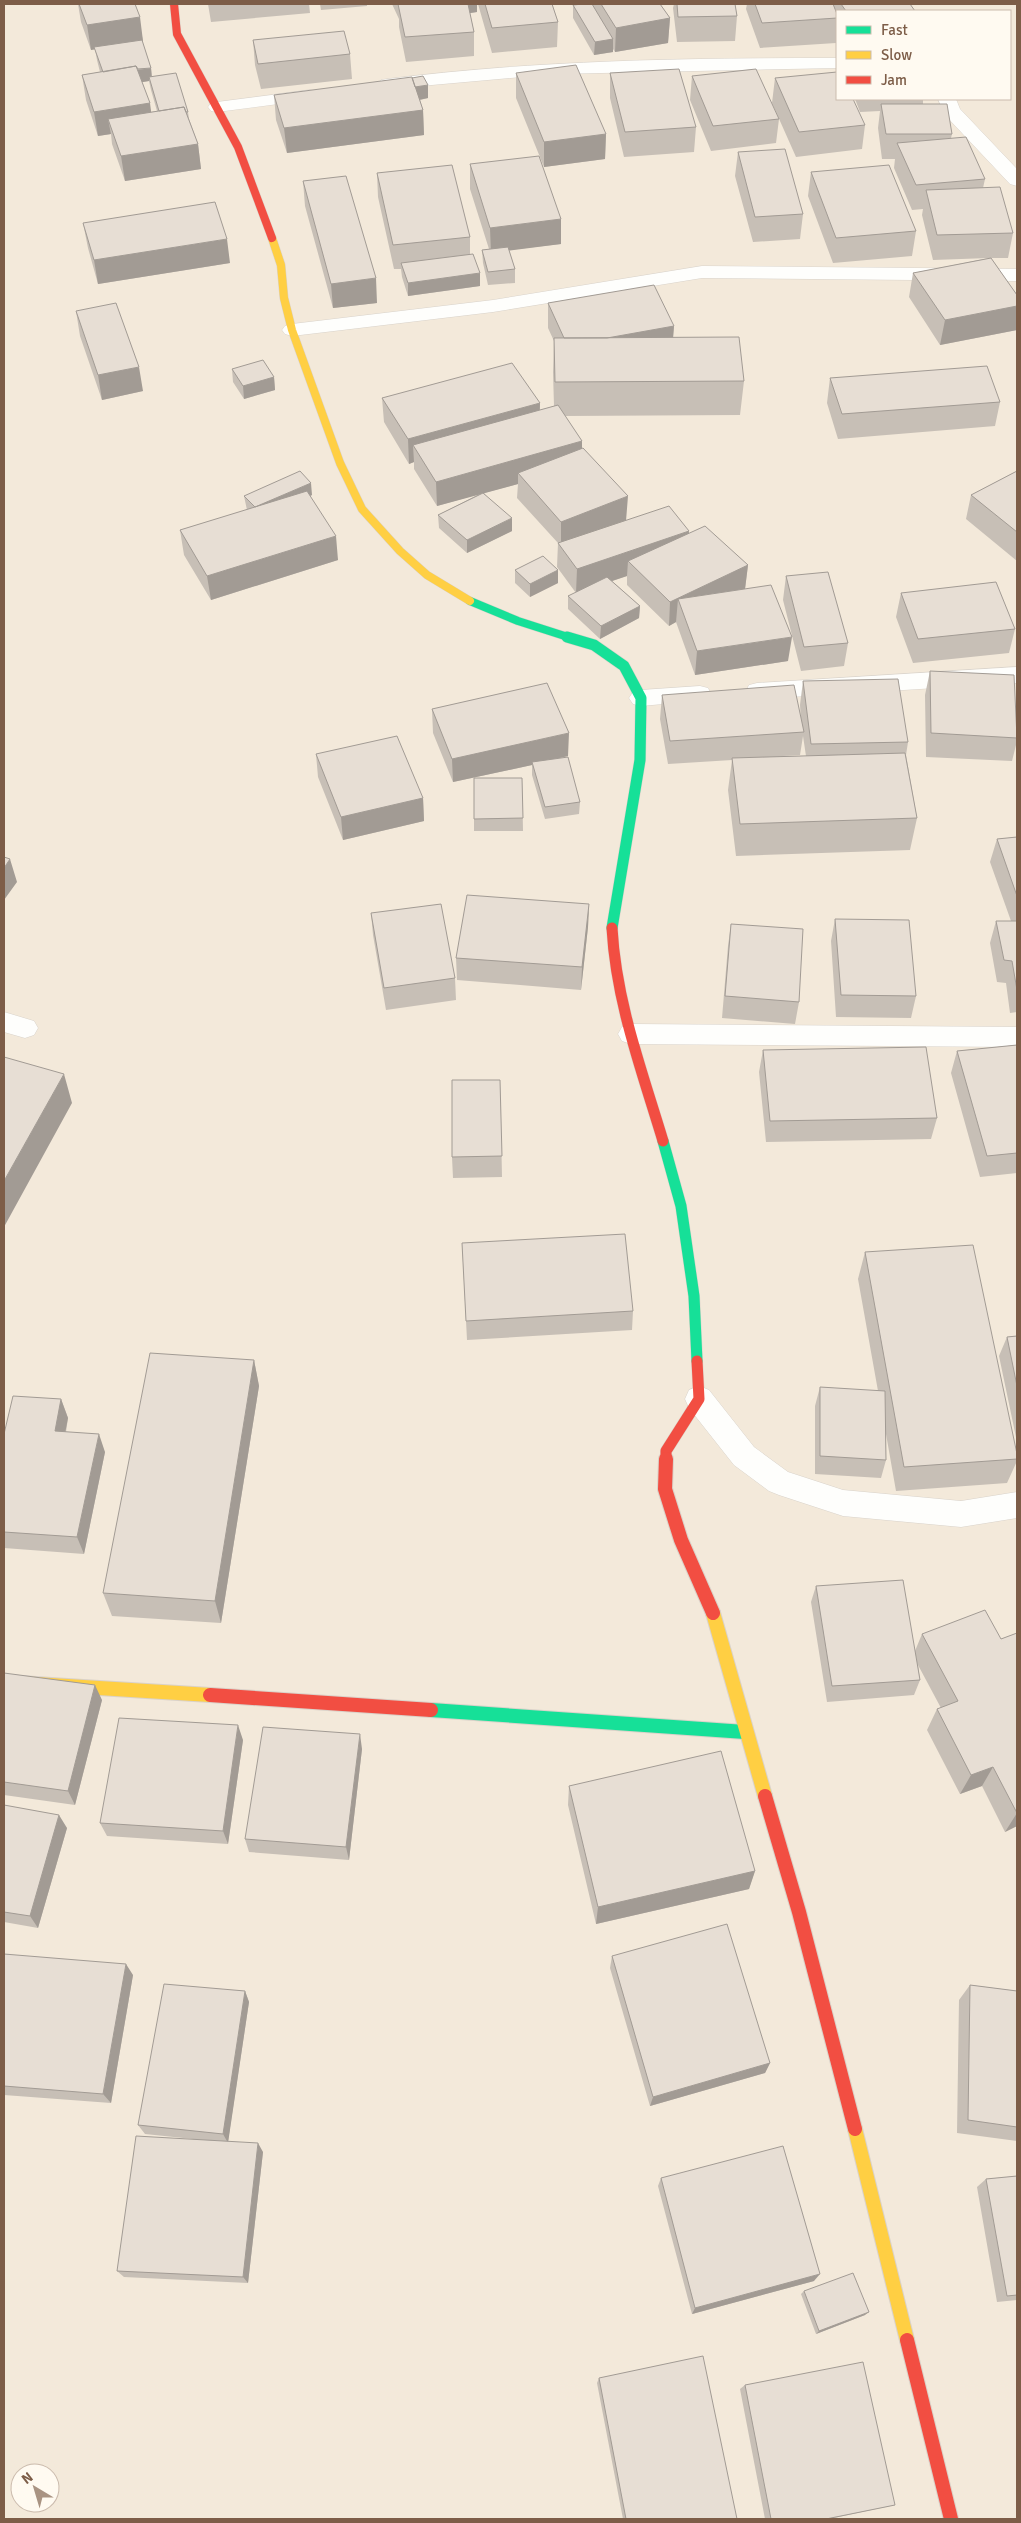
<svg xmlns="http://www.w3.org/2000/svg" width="1021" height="2523" viewBox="0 0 1021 2523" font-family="Signika,sans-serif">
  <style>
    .residential { fill: #f3e9da; fill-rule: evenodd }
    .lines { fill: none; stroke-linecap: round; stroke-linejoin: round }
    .street-casing { stroke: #d9d3cb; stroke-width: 1 }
    .fast-far2-casing { stroke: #dad2c9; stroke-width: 9 }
    .fast-far1-casing { stroke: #dad2c9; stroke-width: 12 }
    .fast-casing { stroke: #dad2c9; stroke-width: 16 }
    .slow-far1-casing { stroke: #dad2c9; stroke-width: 9 }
    .slow-casing { stroke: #dad2c9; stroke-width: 16 }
    .jam-far2-casing { stroke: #dad2c9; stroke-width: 9 }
    .jam-far1-casing { stroke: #dad2c9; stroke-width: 12 }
    .jam-casing { stroke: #dad2c9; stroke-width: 16 }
    .street { fill: #fefefc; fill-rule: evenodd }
    .fast-far2 { stroke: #16e098; stroke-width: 8 }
    .fast-far1 { stroke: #16e098; stroke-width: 11 }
    .fast { stroke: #16e098; stroke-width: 14 }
    .slow-far1 { stroke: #ffcf43; stroke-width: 8 }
    .slow { stroke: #ffcf43; stroke-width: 14 }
    .jam-far2 { stroke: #f24e42; stroke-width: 8 }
    .jam-far1 { stroke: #f24e42; stroke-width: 11 }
    .jam { stroke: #f24e42; stroke-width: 14 }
    .wall { fill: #c7bfb6; fill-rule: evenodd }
    .shaded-wall { fill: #a29b94 }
    .building { fill: #e7ded4; stroke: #a29b94 }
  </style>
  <rect width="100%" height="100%" fill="#faf6ed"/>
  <path class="residential" d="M4,4H1017V2519H4ZM837,11H1010V99H837ZM20,2473H50V2503H20Z"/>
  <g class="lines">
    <g class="street-casing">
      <path id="street" d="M837,58V68L555,74L387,89L381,88L378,84L381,80L387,79C537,60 686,58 837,58Z
        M310,90L316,91L319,95L316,99L217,112L211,111L208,107L211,103L217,102Z
        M938,99H956L960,109L1017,169V186L1010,184L945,115Z
        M702,266L1017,269V281L702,278L493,312L292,336L285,334L282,330L285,326L292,324L493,300Z
        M1017,667V683L757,699L749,697L746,691L749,685L757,683Z
        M700,686L708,688L711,694L708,700L641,706L633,704L629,698L633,692L641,690Z
        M4,1012L34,1021L38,1028L34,1035L25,1038L4,1032Z
        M631,1024L1017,1027V1047L631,1044L622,1041L618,1034L622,1027Z
        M699,1386L709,1390L754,1447L788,1472L843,1490L961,1501L1017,1492V1518L961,1527L843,1516L779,1495L769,1491L734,1465L689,1408L685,1399L689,1390Z"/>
    </g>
    <g class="fast-far2-casing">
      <path id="fast-far2" d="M470,601L518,621L571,638"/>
    </g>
    <g class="fast-far1-casing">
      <path id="fast-far1" d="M567,637L594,645L624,666L641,698L640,760L612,928
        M663,1141L681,1206L694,1296L697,1361"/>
    </g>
    <g class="fast-casing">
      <path id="fast" d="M431,1710L745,1732"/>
    </g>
    <g class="slow-far1-casing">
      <path id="slow-far1" d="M272,238L281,265L284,298L292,330L340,463L362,509L400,551L427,575L470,601"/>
    </g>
    <g class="slow-casing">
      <path id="slow" d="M713,1613L765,1796
        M4,1682L210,1695
        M855,2129L907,2340"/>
    </g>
    <g class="jam-far2-casing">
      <path id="jam-far2" d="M174,4L177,34L238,147L272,238"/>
    </g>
    <g class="jam-far1-casing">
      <path id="jam-far1" d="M612,928C616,1002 642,1071 663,1141
        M666,1461V1451L699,1399L697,1361"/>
    </g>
    <g class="jam-casing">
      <path id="jam" d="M666,1459L665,1489L681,1540L713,1613
        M210,1695L431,1710
        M765,1796L799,1912L855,2129
        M907,2340L951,2519"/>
    </g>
    <use href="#street" class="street"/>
    <use href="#fast-far2" class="fast-far2"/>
    <use href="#fast-far1" class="fast-far1"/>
    <use href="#fast" class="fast"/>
    <use href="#slow-far1" class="slow-far1"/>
    <use href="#slow" class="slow"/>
    <use href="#jam-far2" class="jam-far2"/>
    <use href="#jam-far1" class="jam-far1"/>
    <use href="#jam" class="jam"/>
  </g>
  <path class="wall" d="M78,4H135L143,41H142L151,68L152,76L188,112L189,119L198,144L201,169L125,181L112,144L111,134L98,136L86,100L82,75L100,72L97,60L95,49L91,50L81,22ZM149,81L151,90L157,111L151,112L142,82Z
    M208,4H309L310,13L211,22Z
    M320,4H367V6L321,10Z
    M392,4H477V12L470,13L474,32V56L406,62L399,27V19Z
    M478,4H552L558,22L557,47L492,53Z
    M593,4H660L670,18L668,43L615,52L613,49V52L594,55L573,18V5H593Z
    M674,4H735L737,16L735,41L677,42L673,8Z
    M747,4H910L915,11H837V29L836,43L760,48L746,9Z
    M253,40L350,54L352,79L261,89L255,65Z
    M516,73L606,134L605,159L544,167L516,98Z
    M610,73L696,127L694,152L624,157L610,98Z
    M692,76L779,119L776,143L711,151L690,100Z
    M775,78L865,125L862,149L796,157L772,103Z
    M428,85V98L420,100L423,110L424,135L287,153L276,120L274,95Z
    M855,99H923V104L952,134L951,138L985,179L983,188L1013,233L1008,258H991L1017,295V330L940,345L909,297L913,273L989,258L933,260L922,215L923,209L912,210L894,168L895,159H882L878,128L880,111L860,112Z
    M738,152L803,214L800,239L753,242L735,176Z
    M470,164L561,219V244L509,250L515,269V283L488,285L483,263L482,250L489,249L470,189Z
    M811,172L916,231L912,256L833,263L808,196Z
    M377,173L470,237V254L480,286L408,296L402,277L401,269H394L378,197Z
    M303,181L377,303L333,308L305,206Z
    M83,223L230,263L98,284L88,248Z
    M548,303L674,326L673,337L744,381L740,415L565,416L582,448L626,520L689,531V533L748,565L745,589L788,661L695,675L676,622L669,626L627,585V576L612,581L640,606L639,618L600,639L568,609V596L576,593L557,567L558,543L517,498L518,484L484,493L512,531L467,553L439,528L438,515L479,494L437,506L414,469V462L409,464L384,422L382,398L540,403V410L554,406L553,372L554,341L548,328Z
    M76,311L143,391L102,400L80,336Z
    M232,369L274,377L275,390L244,399L233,382Z
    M830,378L1000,402L995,426L838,439L827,403Z
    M1017,471V561L966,519L971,495Z
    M312,495L310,496L338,560L211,600L184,555L180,530L247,510L244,496Z
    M515,570H558V583L530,597L515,583Z
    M786,576L848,643L844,666L801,671L783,600Z
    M901,593L1015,629L1009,653L913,663L896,617Z
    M930,671L1017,725V741L1012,761L926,757L925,695Z
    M803,681L908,742L906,755L917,818L910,850L736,856L728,790L732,760L668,764L660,719L662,695L801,720L800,705ZM803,736L806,756H783L800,755Z
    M432,709L568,756L557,759L580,802L579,814L545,819L532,775V765L453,782L433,733Z
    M316,754L423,798L424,821L343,840L318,777Z
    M474,778H522L523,831H474Z
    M1017,837V1012L1010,1013L1006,983L997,982L990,943L996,921H1011L990,862L997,839Z
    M589,904L588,927L581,990L457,980L456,958Z
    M371,913L455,978L456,1000L386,1010L373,935Z
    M835,919L916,996L911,1018L836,1017L831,941Z
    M731,924L799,1002L795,1024L722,1018L728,946Z
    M1017,1045V1173L980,1177L951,1073L957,1051Z
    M763,1050L937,1118L931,1139L766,1142L759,1072Z
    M500,1080L502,1177L453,1178L452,1157Z
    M462,1243L633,1311L632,1330L467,1340Z
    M865,1252L1017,1454V1461L1007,1483L896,1491L886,1434V1460L881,1478L815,1474V1406L820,1387L878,1391L858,1279Z
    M1017,1336V1442L999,1356L1007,1337Z
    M254,1360L259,1386L221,1623L112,1616L103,1593Z
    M61,1399L68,1418L66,1432L105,1452L84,1554L4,1548V1434Z
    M816,1586L915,1651L922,1634L1001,1639L1017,1633V1826L1005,1832L982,1786L960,1794L927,1730L937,1709L941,1708L918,1665L920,1680L914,1695L827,1702L811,1602Z
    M4,1673L102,1700L75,1805L4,1795Z
    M243,1740L228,1844L107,1836L100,1823Z
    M362,1749L349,1860L249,1852L245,1839Z
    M569,1786L755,1871L749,1889L596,1924L568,1805Z
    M4,1805L67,1828L38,1928L4,1922Z
    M4,1954L133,1975L111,2103L4,2095Z
    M612,1956L770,2063L765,2073L650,2106L610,1968Z
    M970,1985L1017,1991V2141L957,2133L959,2000Z
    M245,1991L249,2002L228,2141L263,2152L248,2283L124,2277L117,2271L193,2139L145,2134L138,2125Z
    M1017,2176V2300L997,2302L977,2187L986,2179Z
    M661,2178L814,2281L692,2314L658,2186Z
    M804,2291L865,2315L816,2334L801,2294Z
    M599,2378L737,2519H623L597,2383Z
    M745,2385L895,2505L829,2519H765L740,2389Z"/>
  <path class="shaded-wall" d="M400,4H477V12L402,23Z
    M140,17L143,41L91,50L87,25Z
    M670,18L668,43L615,52L616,28Z
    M613,39V52L594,55L595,42Z
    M151,68L152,81L149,77V81L106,88L104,75Z
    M428,85V98L399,104L398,90Z
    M150,103L153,127L108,119L111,134L98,136L94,112Z
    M423,110L424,135L287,153L284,128Z
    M606,134L605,159L544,167V142Z
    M198,144L201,169L125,181L121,156Z
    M561,219V244L491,253L490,228Z
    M227,239L230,263L98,284L94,260Z
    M480,273V286L408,296V283Z
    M376,278L377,303L333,308L331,284Z
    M1017,306V330L940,345L945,320Z
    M674,326L672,351L567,345Z
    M139,367L143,391L102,400L98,375Z
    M274,377L275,390L244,399L243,386Z
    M540,403L539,428L413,445L414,462L409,464L408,439Z
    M582,441V466L518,473V484L437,506L436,482Z
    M311,483L312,495L257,520L255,507Z
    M628,496L626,521L561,546V522Z
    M512,518V531L467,553V540Z
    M689,531L687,555L628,561L627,576L576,593L577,569Z
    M336,536L338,560L211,600L207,576Z
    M748,565L745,589L678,599L676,622L669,626L670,602Z
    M558,570V583L530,597V584Z
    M640,606L639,618L600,639L601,626Z
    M792,637L788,661L695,675L697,651Z
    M569,733L568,756L533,764L532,762V765L453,782L452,759Z
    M423,798L424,821L343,840L341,817Z
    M10,859L17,882L4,900V868Z
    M589,904L588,927L581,990L582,967Z
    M64,1074L72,1103L4,1227V1181Z
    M254,1360L259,1386L221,1623L215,1601Z
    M61,1399L68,1418L62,1449L55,1431Z
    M99,1434L105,1452L84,1554L77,1537Z
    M95,1685L102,1700L75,1805L68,1791Z
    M238,1725L243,1740L228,1844L223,1831Z
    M360,1734L362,1749L349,1860L346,1847Z
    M993,1767L982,1786L960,1794L971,1775Z
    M1017,1813V1826L1005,1832Z
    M59,1815L67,1828L38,1928L30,1916Z
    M755,1871L749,1889L596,1924L598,1907Z
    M126,1964L133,1975L111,2103L103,2094Z
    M245,1991L249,2002L228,2143L223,2134Z
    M770,2063L765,2073L650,2106L653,2097Z
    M258,2143L263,2152L248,2283L243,2277Z
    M820,2274L814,2281L692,2314L695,2308Z
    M869,2312L865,2315L816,2334L819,2331Z"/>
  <path class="building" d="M79,4H135L140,17L87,25Z
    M398,4H468L474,32L405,37Z
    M485,4H552L558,22L492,28Z
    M583,4H592L613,39L595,42L573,5Z
    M601,4H660L670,18L616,28Z
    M677,4H735L737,16L678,17Z
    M755,4H833L837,14V18L762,23Z
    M841,4H910L915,11H846Z
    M344,31L350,54L258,64L253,40Z
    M142,40L151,68L138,69L136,66L103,72L94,47Z
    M576,65L606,134L544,142L516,73Z
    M136,66L150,103L94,112L82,75Z
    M679,69L696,127L625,132L610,73Z
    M756,69L779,119L713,126L692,76Z
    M837,72V99H853L865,125L799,132L775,78Z
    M176,73L188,112H186L184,107L159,111L149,77Z
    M423,76L428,85L415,87L412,78Z
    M412,77L423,110L284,128L274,95Z
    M881,104H947L952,134H886Z
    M184,107L198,144L121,156L108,119Z
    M966,137L985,179L916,185L897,143Z
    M785,149L803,214L755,217L738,152Z
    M539,156L561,219L490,228L470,164Z
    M452,165L470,237L393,245L377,173Z
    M889,165L916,231L836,238L811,172Z
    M346,176L376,278L331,284L303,181Z
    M1000,187L1013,233L937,235L926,190Z
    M215,202L227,239L94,260L83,223Z
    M508,247L515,269L488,272L482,250Z
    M473,254L480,273L408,283L401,263Z
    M991,258L1017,295V306L945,320L913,273Z
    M654,285L674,326L607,338H564L548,303Z
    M116,303L139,367L98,375L76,311Z
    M739,337L744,381L555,382L554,338Z
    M263,360L274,377L243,386L232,369Z
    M512,363L540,403L408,439L382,398Z
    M987,366L1000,402L842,414L830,378Z
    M558,405L582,441L436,482L413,445Z
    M583,448L628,496L561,522L518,473Z
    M300,471L311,483L255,507L244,496Z
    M1017,471V532L971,495Z
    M307,491L336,536L207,576L180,530Z
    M483,493L512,518L467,540L438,515Z
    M669,506L689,531L577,569L558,543Z
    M705,526L748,565L670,602L628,561Z
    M543,556L558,570L530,584L515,570Z
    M828,572L848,643L804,647L786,576Z
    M607,577L640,606L601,626L568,596Z
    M996,582L1015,629L918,639L901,593Z
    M771,585L792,637L697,651L678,599Z
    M930,671L1014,675L1017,738L931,733Z
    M898,679L908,742L811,744L803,681Z
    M547,683L569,733L452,759L432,709Z
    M794,685L804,732L670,741L662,695Z
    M397,736L423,798L341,817L316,754Z
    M905,753L917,818L740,824L732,758Z
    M568,757L580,802L545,807L532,762Z
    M474,778H522L523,818L474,819Z
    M1017,837V896L997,839Z
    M4,857L10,859L4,868Z
    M467,895L589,904L582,967L456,958Z
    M441,904L455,978L384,988L371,913Z
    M835,919L909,920L916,996L841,995Z
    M996,921H1017V990L1012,961L1004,960Z
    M731,924L803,929L799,1002L725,996Z
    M1017,1045V1153L987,1156L957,1051Z
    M926,1047L937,1118L770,1121L763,1050Z
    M4,1057L64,1074L4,1181Z
    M452,1080H500L502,1156L452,1157Z
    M625,1234L633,1311L466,1321L462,1243Z
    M973,1245L1017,1454V1459L904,1467L865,1252Z
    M1017,1336V1386L1007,1337Z
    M150,1353L254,1360L215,1601L103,1593Z
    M820,1387L885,1391L886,1460L820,1456Z
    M13,1396L61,1399L55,1431L99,1434L77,1537L4,1532V1434Z
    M903,1580L920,1680L832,1686L816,1586Z
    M985,1610L1001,1639L1017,1633V1813L993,1767L971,1775L937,1709L958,1701L922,1634Z
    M4,1673L95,1685L68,1791L4,1782Z
    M119,1718L238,1725L223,1831L100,1823Z
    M263,1727L360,1734L346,1847L245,1839Z
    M721,1751L755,1871L598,1907L569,1786Z
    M4,1805L59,1815L30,1916L4,1912Z
    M727,1924L770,2063L653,2097L612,1956Z
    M4,1954L126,1964L103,2094L4,2086Z
    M164,1984L245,1991L223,2134L138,2125Z
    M970,1985L1017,1991V2127L968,2120Z
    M136,2136L258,2143L243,2277L117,2271Z
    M783,2146L820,2274L695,2308L661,2178Z
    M1017,2176V2295L1007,2296L986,2179Z
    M853,2273L869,2312L819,2331L804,2291Z
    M703,2356L737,2519H626L599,2378Z
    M863,2362L895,2505L826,2519H771L745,2385Z"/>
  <rect width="1021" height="2523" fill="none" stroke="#7d5d48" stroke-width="10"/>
  <rect x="836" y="10" width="175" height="90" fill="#fffaf1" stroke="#cbbbad"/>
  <rect x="846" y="26" width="25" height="8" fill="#16e098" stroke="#cbbbad"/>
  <text x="881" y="35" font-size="15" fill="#7d5d48">Fast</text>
  <rect x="846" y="51" width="25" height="8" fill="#ffcf43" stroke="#cbbbad"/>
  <text x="881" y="60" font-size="15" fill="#7d5d48">Slow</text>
  <rect x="846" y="76" width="25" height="8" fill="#f24e42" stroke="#cbbbad"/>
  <text x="881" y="85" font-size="15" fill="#7d5d48">Jam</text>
  <g transform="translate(35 2488) rotate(322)"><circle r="24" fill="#fffaf1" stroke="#cbbbad"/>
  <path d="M0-4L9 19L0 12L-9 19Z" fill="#a99382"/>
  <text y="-8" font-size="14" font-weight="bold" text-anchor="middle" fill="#7d5d48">N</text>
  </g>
</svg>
